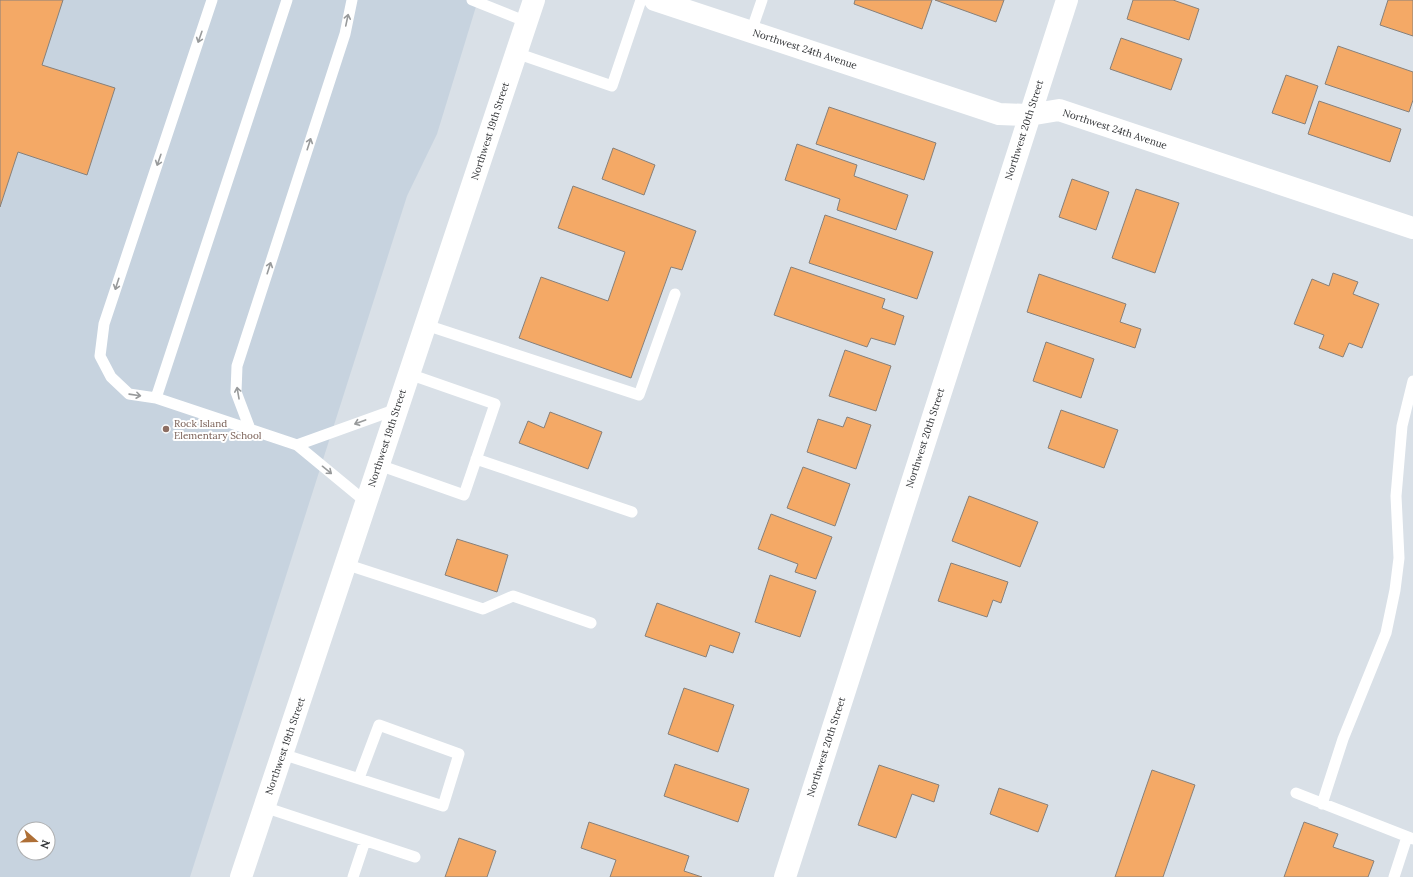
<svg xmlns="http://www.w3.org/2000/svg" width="1413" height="877" viewBox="0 0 1413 877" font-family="Lora,serif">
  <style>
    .built { fill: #c7d3df; fill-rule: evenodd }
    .building { fill: #f4a966; stroke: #87807a }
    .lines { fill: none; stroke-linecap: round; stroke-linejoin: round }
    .service { stroke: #fff; stroke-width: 11 }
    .minor { stroke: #fff; stroke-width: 22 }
    .tertiary { stroke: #fff; stroke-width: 22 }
    .oneway { stroke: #989a9b }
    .education-dot { fill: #8d6e63; stroke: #fff; stroke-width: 1.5 }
    .labels { text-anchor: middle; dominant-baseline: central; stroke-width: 4; stroke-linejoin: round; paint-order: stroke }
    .street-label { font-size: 10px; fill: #323437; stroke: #fff }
    .education-label { font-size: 10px; fill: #785e54; stroke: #fff; text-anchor: start }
  </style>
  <rect width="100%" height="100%" fill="#d9e0e7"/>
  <path class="built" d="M0,0H478L437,134L407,196L190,877H0ZM24,829H48V853H24Z"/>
  <path class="building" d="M0,0H63L42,65L115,88L87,175L18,152L0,207Z
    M855,0H932L922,29L854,4Z
    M935,0H1004L996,22Z
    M1133,0H1173L1199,9L1189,40L1127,19Z
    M1388,0H1413V36L1380,25Z
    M1121,38L1182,59L1171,90L1110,69Z
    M1338,46L1413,72V100L1409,112L1325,84Z
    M1286,75L1318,86L1305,124L1272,113Z
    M1319,101L1401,129L1390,162L1308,134Z
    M829,107L936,143L924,180L816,144Z
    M797,144L857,165L854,176L908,195L896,230L837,210L840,199L785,180Z
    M613,148L655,165L644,195L602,179Z
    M1072,179L1109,192L1096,230L1059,217Z
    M573,186L696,231L682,270L671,267L631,378L519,338L541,277L608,301L625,252L558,228Z
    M1136,189L1179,203L1155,273L1112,258Z
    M825,215L933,252L917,299L809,263Z
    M791,267L885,299L882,308L904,316L895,345L871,338L867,347L774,315Z
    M1333,273L1358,282L1353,294L1379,304L1362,348L1349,343L1343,357L1319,348L1324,335L1294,324L1312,279L1329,286Z
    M1039,274L1126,304L1120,322L1141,329L1135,348L1027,312Z
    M1046,342L1094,359L1081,398L1033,381Z
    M845,350L891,366L876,411L829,396Z
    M1061,410L1118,430L1104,468L1048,448Z
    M550,412L602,432L588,469L519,443L528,421L544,428Z
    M847,417L871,425L856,469L807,452L818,419L843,427Z
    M803,467L850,484L835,526L787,508Z
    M969,496L1038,522L1020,567L952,541Z
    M771,514L832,537L816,579L795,572L798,564L758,549Z
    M457,539L508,555L497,592L445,575Z
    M951,563L1008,582L1001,603L993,600L987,617L938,601Z
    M770,575L816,591L800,637L755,622Z
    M657,603L740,633L733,653L710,645L706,657L645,636Z
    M684,688L734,705L718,752L668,734Z
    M675,764L749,789L738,822L664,796Z
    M879,765L939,785L934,802L912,794L896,838L858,825Z
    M1152,770L1195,785L1163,877H1115Z
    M999,788L1048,805L1038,832L990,814Z
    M589,822L689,856L684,871L702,877H610L616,860L581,848Z
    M1304,822L1338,834L1333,847L1374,861L1368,877H1284Z
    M459,838L496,851L487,877H445Z"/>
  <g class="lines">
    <path class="service" d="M212,0L104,324L100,356L111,377L129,394L156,398L297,445L366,502
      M472,0L527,22
      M751,32L762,0
      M516,53L612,86L641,0
      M426,325L639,395L675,294
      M156,398L287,0
      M250,429L236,392L237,366L345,34L352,0
      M297,445L397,409
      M476,459L632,512
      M379,465L464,495L495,404L409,374
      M345,564L483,609L513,596L591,623
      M282,754L443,806L459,754L379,725L359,778
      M1296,793L1413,839
      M1322,804L1343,739L1386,633L1395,590L1399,558L1396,496L1402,426L1413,381
      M264,807L415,857
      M353,877L365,841
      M1394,877L1407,837"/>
    <path class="minor" d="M655,0L999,114L1029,115L1059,110L1413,228
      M785,877L1067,0"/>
    <path class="tertiary" d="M241,877L534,0"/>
  </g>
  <defs><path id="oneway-shaft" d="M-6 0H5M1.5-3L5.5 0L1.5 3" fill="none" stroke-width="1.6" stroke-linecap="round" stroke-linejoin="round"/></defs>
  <g class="oneway">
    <use href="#oneway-shaft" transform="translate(347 20) rotate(-78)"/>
    <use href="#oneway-shaft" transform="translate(200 37) rotate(109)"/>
    <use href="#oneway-shaft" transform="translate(309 144) rotate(-72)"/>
    <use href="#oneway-shaft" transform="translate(159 160) rotate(109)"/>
    <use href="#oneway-shaft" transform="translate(269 268) rotate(-72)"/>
    <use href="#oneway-shaft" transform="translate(117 284) rotate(108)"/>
    <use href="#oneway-shaft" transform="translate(238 393) rotate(-100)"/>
    <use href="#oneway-shaft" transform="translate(135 395) rotate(8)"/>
    <use href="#oneway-shaft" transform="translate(360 422) rotate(160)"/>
    <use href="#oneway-shaft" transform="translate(327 470) rotate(39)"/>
  </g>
  <circle class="education-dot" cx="166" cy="429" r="4"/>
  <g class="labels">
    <g class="street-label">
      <text transform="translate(805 49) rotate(18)">Northwest 24th Avenue</text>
      <text transform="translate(1115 129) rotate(18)">Northwest 24th Avenue</text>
      <text transform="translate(1024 130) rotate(-72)">Northwest 20th Street</text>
      <text transform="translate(490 131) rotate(-72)">Northwest 19th Street</text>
      <text transform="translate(387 438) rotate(-72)">Northwest 19th Street</text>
      <text transform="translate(925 438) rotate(-72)">Northwest 20th Street</text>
      <text transform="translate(285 746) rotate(-71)">Northwest 19th Street</text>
      <text transform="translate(826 747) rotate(-72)">Northwest 20th Street</text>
    </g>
    <g class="education-label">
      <text x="174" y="423">Rock Island<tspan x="174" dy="12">Elementary School</tspan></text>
    </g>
  </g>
  <g transform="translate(36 841) rotate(110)"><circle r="19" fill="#ffffff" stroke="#adaeaf"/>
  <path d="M0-3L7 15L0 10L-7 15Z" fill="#ae6f36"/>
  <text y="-6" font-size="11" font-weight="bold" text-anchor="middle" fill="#323437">N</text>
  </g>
</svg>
